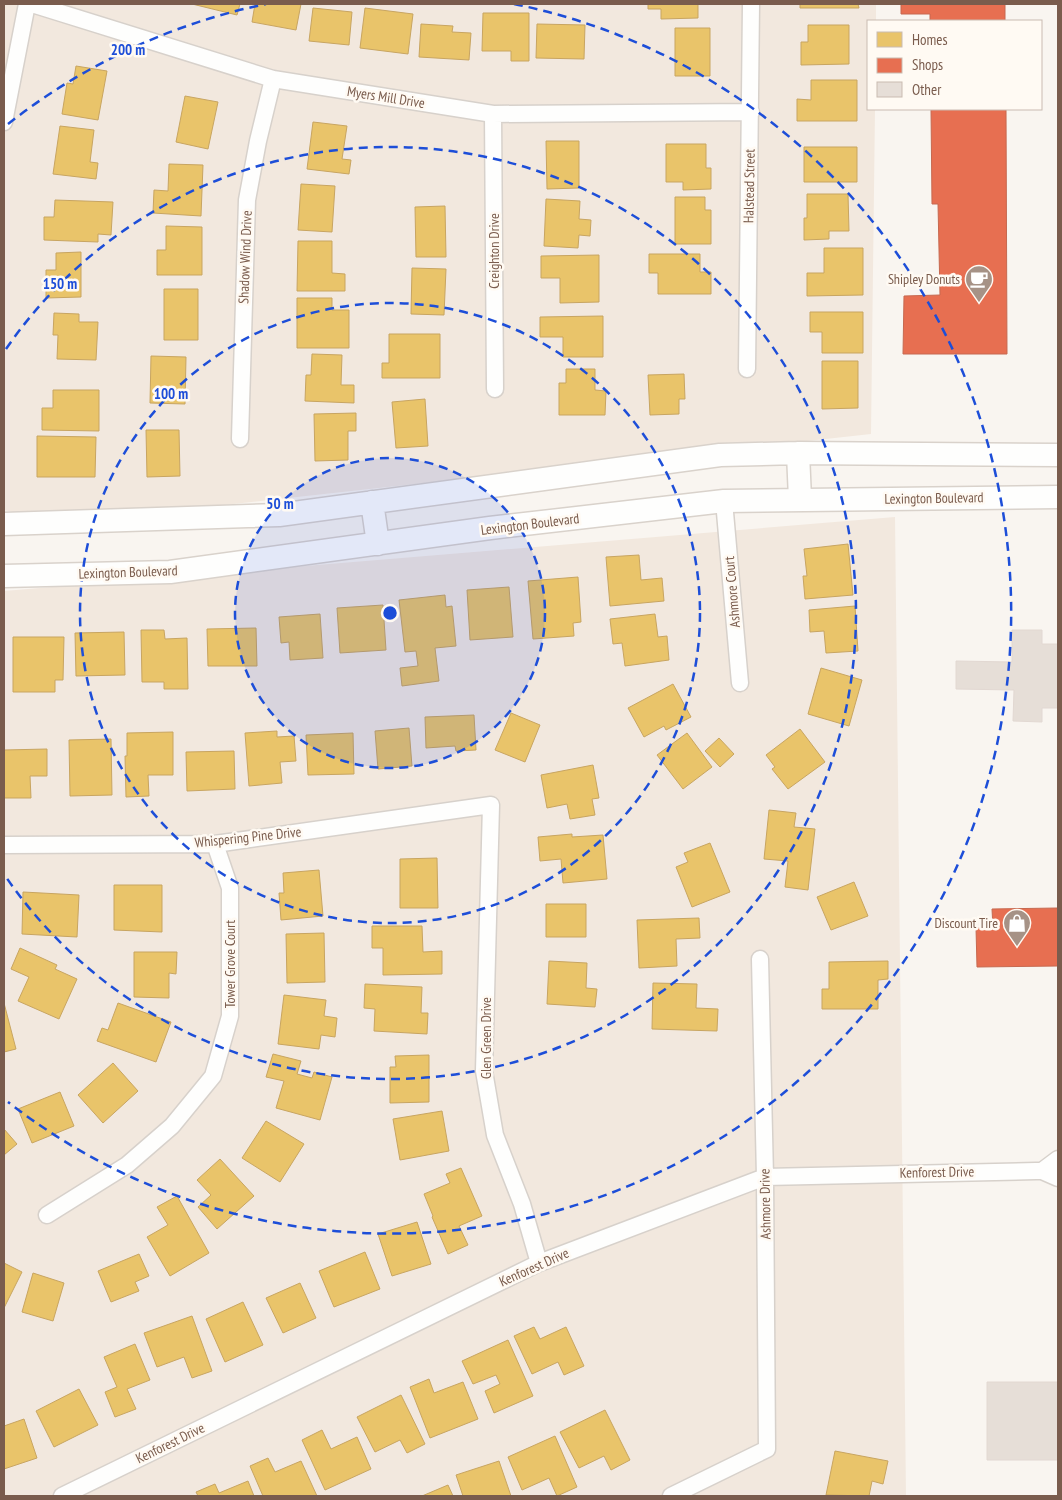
<svg xmlns="http://www.w3.org/2000/svg" width="1062" height="1500" viewBox="0 0 1062 1500" font-family="'PT Sans Narrow',sans-serif">
  <style>
    .residential { fill: #f2e8de }
    .homes { fill: #e9c46a; stroke: #c8a561 }
    .shops { fill: #e76f51; stroke: #c66950 }
    .building { fill: #e6ded7; stroke: #e2d8d2 }
    .lines { fill: none; stroke-linecap: round; stroke-linejoin: round }
    .street-casing { stroke: #d7d1cb; stroke-width: 19 }
    .secondary-casing { stroke: #d9d2cb; stroke-width: 25 }
    .street { stroke: #fefefd; stroke-width: 16 }
    .secondary { stroke: #fefefd; stroke-width: 22 }
    .ring { fill: none; stroke: #1d4ed8; stroke-width: 2.5; stroke-dasharray: 9 6 }
    .labels { text-anchor: middle; dominant-baseline: central; stroke-width: 5; stroke-linejoin: round; paint-order: stroke }
    .street-label { font-size: 14px; fill: #7a5c4d; stroke: #fffaf3 }
    .poi-label { font-size: 14px; fill: #7a5c4d; stroke: #fffaf3; text-anchor: end }
    .centre { fill: #1d4ed8; stroke: #fffaf3; stroke-width: 2.5 }
    .ring-label { font-size: 15px; text-anchor: middle; font-weight: bold; fill: #1d4ed8; stroke: #fffaf3; stroke-width: 5; stroke-linejoin: round; paint-order: stroke }
  </style>
  <rect width="100%" height="100%" fill="#f9f5f0"/>
  <path class="residential" d="M4,4H876V21H868V109H875L871,434L60,523L4,510Z
    M895,517L906,1496H4V591Z"/>
  <path class="homes" d="M192,4H240L237,15Z
    M255,4H301L296,30L252,22Z
    M648,4H698V18L661,19V9H648Z
    M800,4H858L859,8H800Z
    M313,8L352,12L349,45L309,41Z
    M365,8L413,14L408,54L360,48Z
    M483,13H529V61H511V51H482Z
    M421,24L453,26L452,32L471,33L469,60L419,57Z
    M537,24L585,25L584,59L536,58Z
    M808,25H849V64L801,65V42H808Z
    M675,28H710V76H675Z
    M76,66L107,71L98,120L62,114L67,83L73,84Z
    M811,80H857V121H797V99L811,100Z
    M185,96L218,102L208,149L176,142Z
    M313,122L347,126L342,159L351,160L349,174L307,169Z
    M60,126L94,130L90,162L98,163L96,179L53,174Z
    M546,141H579V188L547,189Z
    M666,144H706V168H711V189L683,190V182H666Z
    M804,147H857V182H804Z
    M169,164L203,165L201,216L153,213L154,190L168,191Z
    M301,184L335,186L332,232L298,230Z
    M807,194H848L849,231H829V239L804,240V218H807Z
    M675,197H705V210H711V244H675Z
    M546,199L580,201L579,219L591,220L590,236L579,235L578,248L544,246Z
    M55,200L113,202L111,235L98,234V242L44,240V217H54Z
    M445,206L446,257H416L415,207Z
    M166,226L202,227V275H157V250H166Z
    M298,241H332V273L345,274V291H297Z
    M824,248H863V295L807,296V273H824Z
    M81,252V297L46,298V270H56V253Z
    M649,254H700V272H711V294H658V273H649Z
    M599,255V302L560,303V278H541V256Z
    M412,268L446,269L444,315L411,314Z
    M164,289H198V340H164Z
    M297,298H332V310H349V348H297Z
    M810,312H863V353H822V332H810Z
    M54,313L79,314V322H98L96,360L57,359L58,335H53Z
    M603,316V357H563V337H540V317Z
    M389,334H440V378H382V363H389Z
    M312,354L342,355L341,385H354V403L305,401L306,375H311Z
    M151,356L186,357L185,404L150,403Z
    M822,361H858V408L822,409Z
    M566,369H595V390L606,391L605,415H559V383H566Z
    M684,374L685,399H679V414L650,415L648,375Z
    M53,390H99V431L42,430V408H53Z
    M425,399L428,446L396,448L392,402Z
    M356,413V431H348V460L315,461L314,414Z
    M146,430H179L180,476L147,477Z
    M37,436L96,437L95,477H37Z
    M848,544L853,595L805,599L803,576H807L804,549Z
    M639,555L641,580L662,578L664,601L610,606L606,557Z
    M578,577L581,622L573,623L574,636L533,639L528,581Z
    M509,587L513,637L470,640L467,590Z
    M445,595L446,607L452,606L456,646L435,648L439,681L402,686L400,668L418,666L416,651L405,652L399,600Z
    M383,605L386,650L340,653L337,608Z
    M855,606L858,651L826,653L824,631L810,632L809,610Z
    M320,614L323,658L290,660L289,642L281,643L279,617Z
    M655,614L658,637L667,636L669,660L625,666L622,643L613,644L610,619Z
    M256,628L257,666H208L207,629Z
    M141,630H164L165,639L187,638L188,689H164V682H142Z
    M124,632L125,675L76,676L75,633Z
    M13,637H64L63,680H55V692H13Z
    M821,668L862,680L849,726L808,714Z
    M673,684L691,717L666,730L664,726L644,737L628,708Z
    M511,713L540,725L525,762L495,750Z
    M474,715L476,750L456,751L455,746L426,748L425,717Z
    M409,728L412,766L378,769L375,731Z
    M800,729L825,762L788,789L772,769L775,767L766,755Z
    M277,731V737L294,736L296,761L280,762L282,783L249,786L245,733Z
    M173,732V775H148L149,796L126,797L125,756H127V733Z
    M353,733L354,774L308,775L306,735Z
    M687,733L712,767L683,789L657,755Z
    M719,738L734,754L720,767L705,751Z
    M111,739L112,795L70,796L69,740Z
    M47,749V776H30L31,798H4V750Z
    M234,751L235,789L187,791L186,752Z
    M593,765L599,798L592,799L595,815L570,819L567,804L547,808L541,775Z
    M769,810L796,813L794,827L815,829L808,890L785,887L788,861L764,859Z
    M572,834V837L603,835L607,879L563,883L561,859L540,861L538,837Z
    M710,843L730,892L692,907L676,867L688,862L684,853Z
    M437,858L438,908H400V859Z
    M319,870L323,916L281,920L279,893H284L283,873Z
    M854,882L868,916L831,930L817,897Z
    M114,885H162V932L114,930Z
    M23,892L79,895L77,937L22,934Z
    M546,904H586V937H546Z
    M699,918L700,938L676,939L677,966L639,968L637,920Z
    M372,926H422L423,952L442,951V974L383,975V948H372Z
    M324,933L325,982L287,983L286,934Z
    M20,948L57,965L55,969L77,979L59,1019L18,1001L29,977L11,969Z
    M134,952H177L176,974L169,973V998L134,997Z
    M549,961L587,963L586,988L597,989L595,1007L547,1004Z
    M888,961V979L878,980V1009H822V989H829V962Z
    M653,983L697,984L696,1008L718,1009L717,1031L652,1029Z
    M365,984L422,987L421,1013H428L427,1034L374,1031L375,1009L364,1008Z
    M284,995L326,1000L324,1016L337,1018L335,1037L321,1035L319,1049L278,1044Z
    M4,1003L16,1049L4,1052Z
    M118,1003L171,1022L156,1062L97,1041L102,1028L108,1030Z
    M273,1054L301,1061L297,1074L312,1078L314,1072L332,1077L320,1120L276,1108L284,1081L266,1077Z
    M429,1055V1102L390,1103V1067H396L395,1056Z
    M113,1063L138,1091L103,1123L78,1095Z
    M60,1092L74,1126L32,1143L18,1109Z
    M442,1111L449,1151L400,1160L393,1119Z
    M266,1121L304,1144L280,1182L242,1158Z
    M4,1129L17,1144L4,1155Z
    M220,1159L254,1196L217,1229L198,1207L211,1195L197,1180Z
    M461,1168L482,1216L459,1226L468,1245L448,1254L432,1217L433,1216L424,1194L450,1183L446,1174Z
    M177,1196L209,1253L170,1276L147,1237L168,1225L157,1207Z
    M417,1222L431,1264L392,1276L378,1234Z
    M365,1252L380,1289L334,1307L319,1271Z
    M139,1254L149,1276L135,1282L139,1291L111,1302L98,1271Z
    M4,1263L22,1272L4,1308Z
    M33,1273L64,1283L53,1321L22,1312Z
    M300,1283L316,1318L283,1333L266,1298Z
    M243,1302L263,1345L225,1362L206,1319Z
    M192,1316L212,1371L192,1378L184,1357L157,1367L144,1333Z
    M534,1327L540,1339L566,1327L584,1366L564,1375L558,1362L532,1374L514,1336Z
    M508,1340L533,1396L494,1413L485,1391L500,1384L496,1375L473,1384L462,1361Z
    M135,1344L150,1380L127,1389L136,1409L115,1417L105,1392L117,1387L104,1357Z
    M429,1379L434,1393L463,1382L478,1419L430,1438L410,1387Z
    M79,1389L98,1425L54,1447L36,1411Z
    M401,1395L425,1444L407,1453L400,1440L375,1452L357,1417Z
    M605,1410L630,1460L611,1470L604,1456L579,1468L560,1432Z
    M24,1419L37,1458L4,1469V1426Z
    M322,1430L331,1449L357,1437L371,1469L325,1490L302,1440Z
    M555,1436L577,1487L557,1496L549,1478L522,1490L508,1457Z
    M835,1451L888,1461L883,1484L872,1481L869,1496L826,1495Z
    M268,1458L275,1472L301,1461L317,1496H263L250,1466Z
    M499,1461L511,1496H463L456,1475Z
    M248,1481L254,1496H198L196,1492L215,1484L219,1493Z
    M448,1485L453,1496H422Z"/>
  <path class="shops" d="M901,4H1005V21H930V14H901Z
    M931,109H1006L1007,354H903L904,296L940,295L938,204H932Z
    M1058,908V966L977,967L976,928H993L992,909Z"/>
  <path class="building" d="M1012,630H1042V644H1058V708H1042V722L1013,721L1014,690L956,689V661L1012,662Z
    M987,1382H1058V1460H987Z"/>
  <g class="lines">
    <g class="street-casing">
      <path id="street" d="M32,4L273,79L493,114L751,112
        M493,114L495,389
        M4,122L27,4
        M747,369L751,4
        M240,439L247,200L258,141L273,79
        M724,501L740,683
        M4,845L215,844L491,805L484,1071L495,1135L522,1204L539,1263
        M1042,1171L1058,1159
        M47,1215L127,1165L172,1126L213,1076L230,1016V888L215,844
        M62,1496L539,1263L765,1177L1036,1171H1042L1058,1178
        M671,1496L767,1449L765,1177L760,959"/>
    </g>
    <g class="secondary-casing">
      <path id="secondary" d="M798,453L800,499
        M372,502L378,544
        M4,524L279,515L720,455L798,453L1058,455
        M4,576L170,572L490,528L724,501L1058,497"/>
    </g>
    <use href="#street" class="street"/>
    <use href="#secondary" class="secondary"/>
  </g>
  <circle cx="390" cy="613" r="155" fill="#1d4ed8" fill-opacity=".12"/>
  <g class="ring">
    <circle cx="390" cy="613" r="155"/>
    <circle cx="390" cy="613" r="310"/>
    <path d="M6 349A466 466 0 1 1 6 877"/>
    <path d="M8 124A621 621 0 0 1 266 4M514 4A621 621 0 1 1 8 1102"/>
  </g>
  <defs>
    <g id="cafe-pin" transform="scale(1.4375)"><path d="M0 17L-7.5 6A9.5 9.5 0 1 1 7.5 6Z" fill="#a69286" stroke="#fffaf3"/><path d="M-5.5-4.5H6V0H3Q3 3.5 0 3.5H-2.5Q-5.5 3.5-5.5 0ZM3-3.2v2h1.7v-2ZM-6 4.5H4V6H-6Z" fill="#fff"/></g>
    <g id="shop-pin" transform="scale(1.4375)"><path d="M0 17L-7.5 6A9.5 9.5 0 1 1 7.5 6Z" fill="#a69286" stroke="#fffaf3"/><path d="M-5-2.5h2.3a2.7 3.5 0 0 1 5.4 0H5L5.5 6h-11ZM-1.5-2.5h3a1.5 2.3 0 0 0-3 0Z" fill="#fff"/></g>
  </defs>
  <g fill-rule="evenodd">
    <use href="#cafe-pin" x="979" y="279"/>
    <use href="#shop-pin" x="1017" y="923"/>
  </g>
  <g class="labels">
    <g class="street-label">
      <text transform="translate(386 97) rotate(9)">Myers Mill Drive</text>
      <text transform="translate(749 186) rotate(-89)">Halstead Street</text>
      <text transform="translate(494 251) rotate(-90)">Creighton Drive</text>
      <text transform="translate(245 257) rotate(-88)">Shadow Wind Drive</text>
      <text transform="translate(934 498) rotate(-1)">Lexington Boulevard</text>
      <text transform="translate(530 524) rotate(-7)">Lexington Boulevard</text>
      <text transform="translate(128 572) rotate(-2)">Lexington Boulevard</text>
      <text transform="translate(732 592) rotate(-95)">Ashmore Court</text>
      <text transform="translate(248 837) rotate(-6)">Whispering Pine Drive</text>
      <text transform="translate(230 964) rotate(-90)">Tower Grove Court</text>
      <text transform="translate(486 1038) rotate(-90)">Glen Green Drive</text>
      <text transform="translate(937 1172) rotate(-1)">Kenforest Drive</text>
      <text transform="translate(765 1204) rotate(-91)">Ashmore Drive</text>
      <text transform="translate(534 1267) rotate(-24)">Kenforest Drive</text>
      <text transform="translate(170 1443) rotate(-26)">Kenforest Drive</text>
    </g>
    <g class="poi-label">
      <text x="960" y="279">Shipley Donuts</text>
      <text x="998" y="923">Discount Tire</text>
    </g>
  </g>
  <circle cx="390" cy="613" r="8" class="centre"/>
  <g class="ring-label">
    <text x="128" y="55">200 m</text>
    <text x="60" y="289">150 m</text>
    <text x="171" y="399">100 m</text>
    <text x="280" y="509">50 m</text>
  </g>
  <rect width="1062" height="1500" fill="none" stroke="#7a5c4d" stroke-width="10"/>
  <rect x="867" y="20" width="175" height="90" fill="#fffaf3" stroke="#cabbb1"/>
  <rect x="877" y="32" width="25" height="15" fill="#e9c46a" stroke="#cabbb1"/>
  <text x="912" y="45" font-size="15" fill="#7a5c4d">Homes</text>
  <rect x="877" y="58" width="25" height="15" fill="#e76f51" stroke="#cabbb1"/>
  <text x="912" y="70" font-size="15" fill="#7a5c4d">Shops</text>
  <rect x="877" y="82" width="25" height="15" fill="#e6ded7" stroke="#cabbb1"/>
  <text x="912" y="95" font-size="15" fill="#7a5c4d">Other</text>
</svg>
